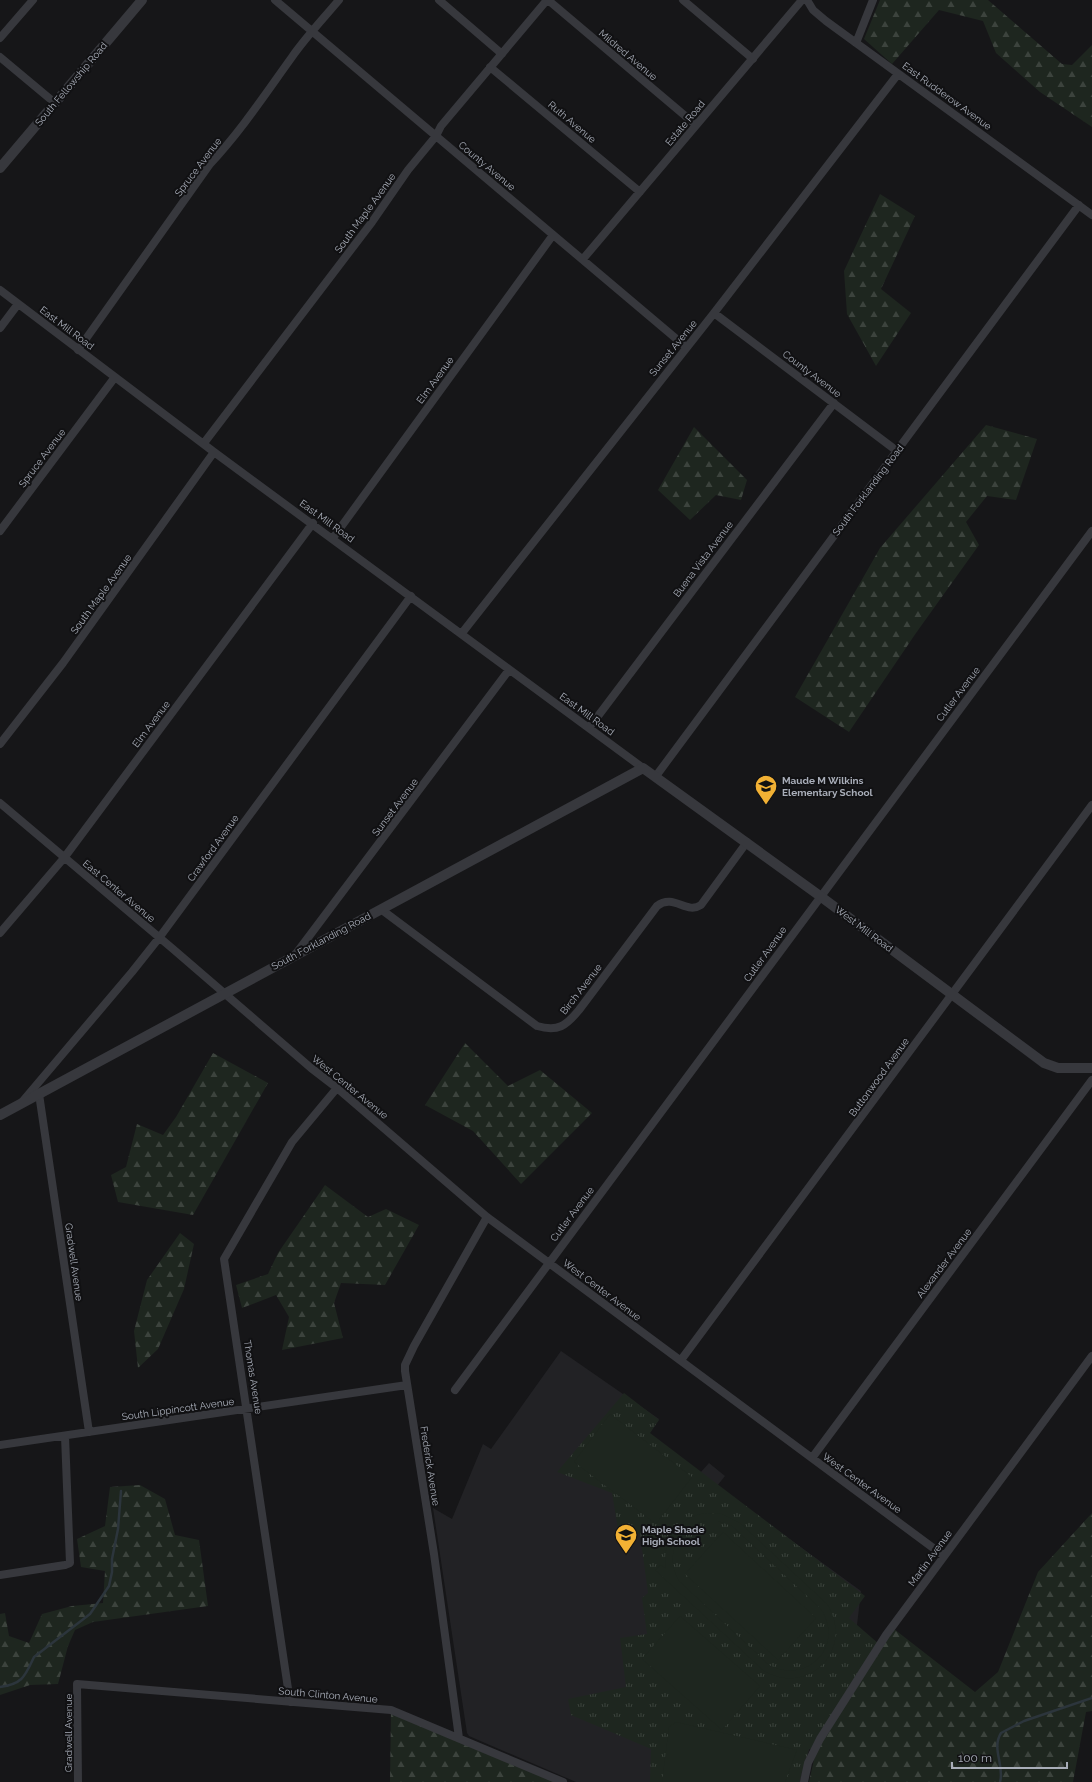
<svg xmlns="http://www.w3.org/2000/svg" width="1092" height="1782" viewBox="0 0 1092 1782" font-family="Raleway,sans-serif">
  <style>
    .built { fill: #222225 }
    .forest { fill: url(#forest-firs) }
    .park { fill: url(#park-tufts) }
    .pitch { fill: #1e261f; fill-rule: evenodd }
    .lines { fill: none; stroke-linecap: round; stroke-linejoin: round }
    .stream { stroke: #2c353c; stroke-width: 2.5 }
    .minor { stroke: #37383d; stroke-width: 8 }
    .tertiary { stroke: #37383d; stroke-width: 10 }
    .labels { text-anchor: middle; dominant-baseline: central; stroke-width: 4; stroke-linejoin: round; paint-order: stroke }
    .street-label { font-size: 10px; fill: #a8adb8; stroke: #111113 }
    .poi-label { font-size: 10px; font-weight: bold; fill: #a8adb8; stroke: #111113; text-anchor: start }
  </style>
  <defs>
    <pattern id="forest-firs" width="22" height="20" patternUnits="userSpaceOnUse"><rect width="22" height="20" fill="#1e261f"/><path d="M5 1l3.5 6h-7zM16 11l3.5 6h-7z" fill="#3c433d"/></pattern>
    <pattern id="park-tufts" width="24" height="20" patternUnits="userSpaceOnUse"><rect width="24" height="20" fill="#1e261f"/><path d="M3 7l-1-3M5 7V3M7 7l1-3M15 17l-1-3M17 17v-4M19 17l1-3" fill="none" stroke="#3c433d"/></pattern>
  </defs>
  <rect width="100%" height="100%" fill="#161618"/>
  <path class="built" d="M561,1351L659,1419L649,1434L700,1473L709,1463L725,1476L717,1486L861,1591L855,1642L811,1743L800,1782H576L469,1736L467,1733L433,1508L452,1519L483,1444L491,1449Z"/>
  <path class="forest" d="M880,0H988L1062,64L1072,65L1092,45V127L1040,92L996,53L983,21L939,10L892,64L864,39Z
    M880,194L915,216L881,289L911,313L876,366L847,314L844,271Z
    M986,425L1037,439L1016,500L987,496L966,522L979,545L916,633L849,732L795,697L880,548Z
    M694,427L747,480L741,500L716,495L690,520L658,490Z
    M465,1043L508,1086L540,1070L592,1113L521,1184L473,1131L425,1105Z
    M213,1053L268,1083L193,1215L118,1202L111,1175L126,1167L137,1124L163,1135L176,1117Z
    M325,1185L368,1217L386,1209L419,1225L385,1285L341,1283L334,1303L343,1338L282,1350L289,1317L276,1295L242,1308L236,1285L268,1274L278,1253Z
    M180,1233L194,1244L184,1289L158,1349L138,1368L134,1331L147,1280Z
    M140,1485L165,1499L175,1535L199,1540L208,1606L93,1622L75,1630L68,1646L58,1684L30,1685L0,1695V1614L5,1613L9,1636L29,1643L42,1614L72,1606L103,1603L105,1571L81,1567L77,1539L105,1526L110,1487Z
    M1092,1513V1711L1086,1712L1073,1782H809L816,1751L894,1629L975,1692L998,1672L1038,1572Z
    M391,1710L563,1782H390Z"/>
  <path class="park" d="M624,1393L659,1420L650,1433L865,1596L849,1618L879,1644L816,1751L809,1749L799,1782H650L651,1749L571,1715L568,1699L626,1687L620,1638L647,1634L642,1598L648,1593L640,1534L618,1529L612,1493L557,1472Z"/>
  <path class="pitch" d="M610,1414L692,1477L656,1524L574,1462Z
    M707,1513L722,1514L740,1523L827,1604C855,1648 810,1697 764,1671L655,1570L661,1565L666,1569C661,1542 678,1516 707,1513ZM706,1521H718L732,1526L820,1608C846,1644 808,1686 769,1665L679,1581C664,1556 677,1526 706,1521Z
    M723,1532L816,1618L778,1660L685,1574Z
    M680,1616L760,1686L722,1730L642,1659Z
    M676,1722L797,1750L785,1782H662L669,1727Z"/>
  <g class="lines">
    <path class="stream" d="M0,1687C23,1684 25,1676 34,1657L90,1614L109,1586L112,1572V1559L118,1529L121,1491
      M1000,1782C1005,1766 991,1749 1001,1733L1024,1721L1092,1698"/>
    <path class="minor" d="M275,0L686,347
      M439,0L502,54
      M548,0L696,125
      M683,0L753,59
      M807,0L813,10L826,21L1092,215
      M0,38L33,0
      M856,43L873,0
      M0,57L55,103
      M490,67L640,192
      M583,259L802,0
      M0,290L214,452L643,768
      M714,313L897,451
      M0,328L18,304
      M78,350L210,164C241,131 266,93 292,57C306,37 323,19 339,0
      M204,443L372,222L408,170L436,136L441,126L547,0
      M0,531L115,377
      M333,538L553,235
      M462,633L714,313L898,74
      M589,728L834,403
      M0,744L63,663L214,452
      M656,776L1079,205
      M0,803L173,949L311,1068L337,1088L487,1217L944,1556
      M382,910L537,1026C558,1032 566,1026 579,1010L657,906C674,893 686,915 701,905L747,842
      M0,933L64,858L313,523
      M295,955L509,670
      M39,1094L89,1432
      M22,1102L132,972L159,938L411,596
      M681,1360L1092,805
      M455,1390L1092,531
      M0,1445L407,1385
      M812,1458L1092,1080
      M0,1575L65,1565L70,1563L65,1436
      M290,1702L224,1259L292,1142L337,1088
      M459,1738L434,1554L405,1371V1365L414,1346L487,1217
      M78,1782L77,1684L391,1710L563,1782
      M804,1782L808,1763L820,1739L886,1635L1092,1356"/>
    <path class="tertiary" d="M0,168L142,0
      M0,1115L643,768L820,896L1044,1063L1058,1068H1092"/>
  </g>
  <defs>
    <g id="school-pin" transform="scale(1.15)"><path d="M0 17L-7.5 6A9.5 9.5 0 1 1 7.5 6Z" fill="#f2b134" stroke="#111113"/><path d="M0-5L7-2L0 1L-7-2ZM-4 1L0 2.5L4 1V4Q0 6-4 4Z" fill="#111"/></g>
  </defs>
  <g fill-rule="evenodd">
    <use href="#school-pin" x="766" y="786"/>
    <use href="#school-pin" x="626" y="1535"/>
  </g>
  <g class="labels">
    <g class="street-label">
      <text transform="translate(628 55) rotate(40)">Mildred Avenue</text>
      <text transform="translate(71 84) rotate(-50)">South Fellowship Road</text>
      <text transform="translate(947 96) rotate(36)">East Rudderow Avenue</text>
      <text transform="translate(572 122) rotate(40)">Ruth Avenue</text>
      <text transform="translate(685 123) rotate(-50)">Estate Road</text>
      <text transform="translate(487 166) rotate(40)">County Avenue</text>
      <text transform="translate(198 167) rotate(-53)">Spruce Avenue</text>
      <text transform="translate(365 213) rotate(-54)">South Maple Avenue</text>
      <text transform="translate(67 328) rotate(37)">East Mill Road</text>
      <text transform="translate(673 348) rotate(-51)">Sunset Avenue</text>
      <text transform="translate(812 374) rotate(37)">County Avenue</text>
      <text transform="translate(435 380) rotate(-54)">Elm Avenue</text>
      <text transform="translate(42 458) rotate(-53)">Spruce Avenue</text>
      <text transform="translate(868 490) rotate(-53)">South Forklanding Road</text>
      <text transform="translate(327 521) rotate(36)">East Mill Road</text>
      <text transform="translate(703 559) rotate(-53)">Buena Vista Avenue</text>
      <text transform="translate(101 594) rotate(-54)">South Maple Avenue</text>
      <text transform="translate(958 694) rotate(-53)">Cutler Avenue</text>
      <text transform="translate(587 714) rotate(36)">East Mill Road</text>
      <text transform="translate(151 724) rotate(-53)">Elm Avenue</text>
      <text transform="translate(395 807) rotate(-53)">Sunset Avenue</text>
      <text transform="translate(213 848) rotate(-54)">Crawford Avenue</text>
      <text transform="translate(119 891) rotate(40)">East Center Avenue</text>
      <text transform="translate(864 929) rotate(37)">West Mill Road</text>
      <text transform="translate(321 941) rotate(-28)">South Forklanding Road</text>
      <text transform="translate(765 954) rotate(-54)">Cutler Avenue</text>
      <text transform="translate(581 989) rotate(-52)">Birch Avenue</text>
      <text transform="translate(879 1077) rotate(-54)">Buttonwood Avenue</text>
      <text transform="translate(350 1087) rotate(39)">West Center Avenue</text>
      <text transform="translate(572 1214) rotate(-53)">Cutler Avenue</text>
      <text transform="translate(74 1262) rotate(82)">Gradwell Avenue</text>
      <text transform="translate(944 1263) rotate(-53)">Alexander Avenue</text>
      <text transform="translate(602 1290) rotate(37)">West Center Avenue</text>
      <text transform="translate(253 1377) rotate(81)">Thomas Avenue</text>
      <text transform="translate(178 1409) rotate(-8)">South Lippincott Avenue</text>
      <text transform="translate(430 1466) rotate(81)">Frederick Avenue</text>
      <text transform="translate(862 1483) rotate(36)">West Center Avenue</text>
      <text transform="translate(930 1558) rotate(-54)">Martin Avenue</text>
      <text transform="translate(328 1695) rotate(5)">South Clinton Avenue</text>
      <text transform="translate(68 1733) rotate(-90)">Gradwell Avenue</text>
    </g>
    <g class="poi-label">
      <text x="782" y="780">Maude M Wilkins<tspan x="782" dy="12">Elementary School</tspan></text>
      <text x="642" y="1529">Maple Shade<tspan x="642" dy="12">High School</tspan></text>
    </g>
  </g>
  <path d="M952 1762v6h115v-6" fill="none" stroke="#a8adb8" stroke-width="2"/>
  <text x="958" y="1762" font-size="12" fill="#a8adb8" stroke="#111113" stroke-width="3" paint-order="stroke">100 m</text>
</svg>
